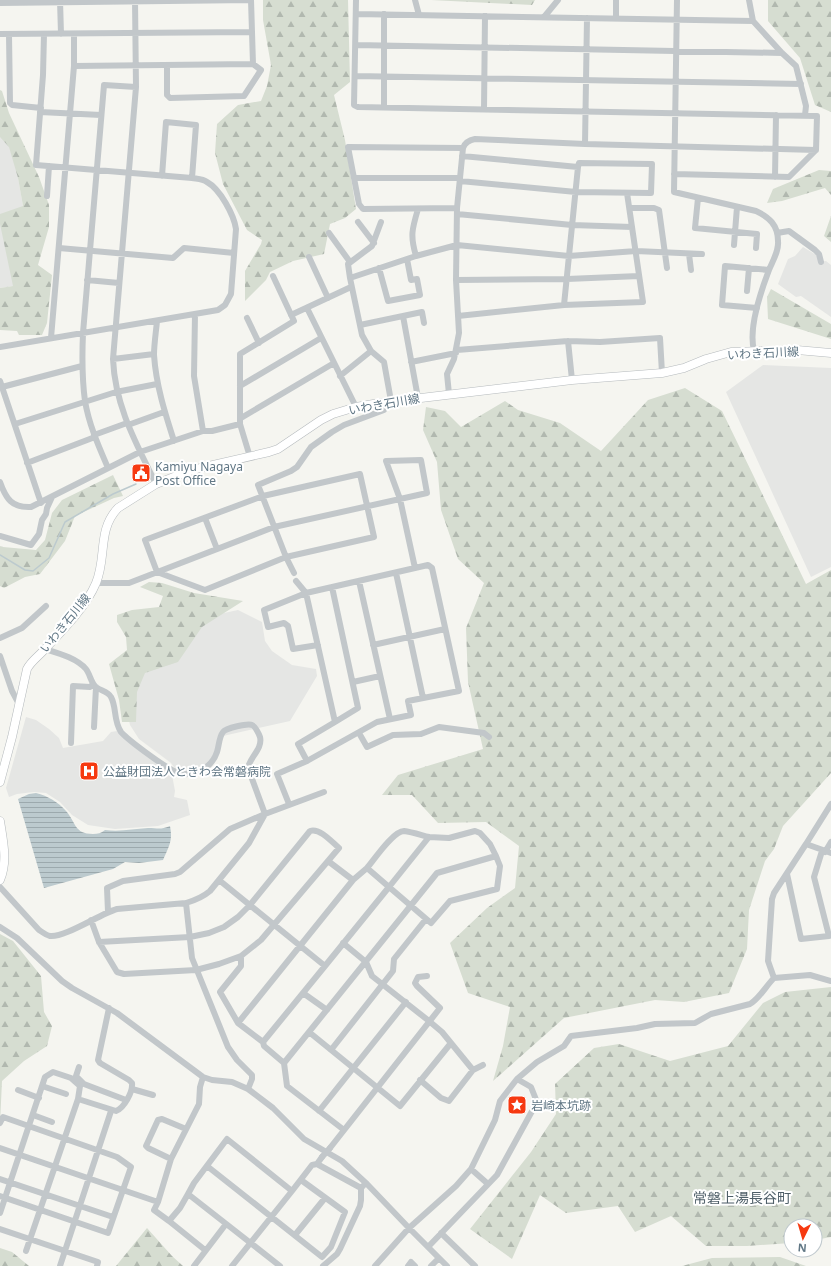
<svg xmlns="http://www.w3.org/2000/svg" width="831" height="1266" viewBox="0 0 831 1266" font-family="'Noto Sans','Noto Sans JP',sans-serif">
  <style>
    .built { fill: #e5e6e4 }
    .forest { fill: url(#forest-firs) }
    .water { fill: url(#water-rules) }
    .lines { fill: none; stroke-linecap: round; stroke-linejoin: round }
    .stream { stroke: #bccace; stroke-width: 1.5 }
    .major-casing { stroke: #b5babd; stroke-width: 9 }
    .minor { stroke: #c2c7ca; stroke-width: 6 }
    .major { stroke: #fff; stroke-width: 8 }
    .minor-bridge { stroke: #c2c7ca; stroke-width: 6 }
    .labels { text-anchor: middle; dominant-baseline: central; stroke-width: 4; stroke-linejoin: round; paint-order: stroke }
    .street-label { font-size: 12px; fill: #617785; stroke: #fff }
    .poi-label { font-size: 12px; fill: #617785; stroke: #fff; text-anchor: start }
    .quarter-label { font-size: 14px; fill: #4f5f69; stroke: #fff }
  </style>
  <defs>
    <pattern id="forest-firs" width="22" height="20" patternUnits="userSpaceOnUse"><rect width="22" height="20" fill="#d6ddd1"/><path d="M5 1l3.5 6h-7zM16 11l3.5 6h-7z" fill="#b1b8af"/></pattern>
    <pattern id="water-rules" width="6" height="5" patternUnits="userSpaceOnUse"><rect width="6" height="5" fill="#bccace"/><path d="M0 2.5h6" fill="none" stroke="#9ca9ad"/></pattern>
  </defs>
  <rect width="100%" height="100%" fill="#f5f5f0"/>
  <path class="built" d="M0,100L11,138L23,206L19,285L0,288Z
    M803,247L818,256L819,262L826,261L831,265V317L801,296L796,297L778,284L788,259L795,256Z
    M763,365L831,368V567L811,577L726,392Z
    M238,610L262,622L265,641L272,651L292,665L316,669L317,676L290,721L223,736L207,766L179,774L171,763L139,739L130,725L126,707L133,678L201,618Z
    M26,717L36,720L49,729L59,738L63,748L103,741L111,732L117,731L172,775L175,791L174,797L187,800L190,815L158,826L115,829L88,825L72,815L60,802L46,793L34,792L17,794L9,797L6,788Z"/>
  <path class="forest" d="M263,0H348L350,82L334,95L345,140L356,209L345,218L330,224L324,254L293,261L270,272L266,280L245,301V271L261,244L262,240L247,230L223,184L215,153L217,124L238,105L261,101L267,86L271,65L263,20Z
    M431,0H535L532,5Z
    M768,0H831V112L815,105L800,58L768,21Z
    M0,90L2,91L9,113L39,177L49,205V227L38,265L52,275L47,323L42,335H19L17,331L0,330V288L13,286L0,224V214L23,206L18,178L9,147L0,137Z
    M819,170L831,171V195L825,188L782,201L767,203L773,189Z
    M831,216V242L824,236Z
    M771,289L831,324V339L768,319L767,297Z
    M685,388L722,411L806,584L831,570V773L783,826L774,849L765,861L749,910L747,949L729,993L684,1002L655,1000L564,1018L493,1081L503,1046L510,1007L468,993L450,943L487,908L515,888L519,846L486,822L438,823L412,795H382L398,775L483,749L468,682L466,628L484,583L458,559L441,510L437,462L423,430L426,407L445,411L461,427L505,401L518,410L560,423L601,451L648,400Z
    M113,475L123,496L114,498L75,516L65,541L40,574L25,577L4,588L0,586V546L3,547L36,550L45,540L52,513L62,500Z
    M149,582L162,583L194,593L243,601L202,627L178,662L145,673L137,692L136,722H122L119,700L109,664L127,650L126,637L117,622V615L132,610L159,607L163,596L140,587Z
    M0,934L13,941L41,976L44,1012L52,1026L47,1046L24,1061L2,1081L0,1124Z
    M831,987V1237L815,1240V1226H791V1243L747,1246H706L671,1216L635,1232L618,1206L566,1213L540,1195L512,1259L470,1229L531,1152L556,1114L555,1084L594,1048L619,1044L670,1061L728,1046L763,1003L785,992Z
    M147,1228L172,1256L183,1266H116Z
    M0,1248L12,1252L29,1266H0Z
    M780,1257L806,1266H682L712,1258Z"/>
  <path class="water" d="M36,793C48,796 58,802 66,811C76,822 74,834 93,834C98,834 101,833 105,830C120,832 133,829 148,828C158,828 160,830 170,826C173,841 169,846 163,860L139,863L125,862L113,869L44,888L18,799L29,794Z"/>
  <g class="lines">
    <path class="stream" d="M0,555L25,570L33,571L49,558L65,522L113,494L136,484"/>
    <g class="major-casing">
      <path id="major" d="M0,782L12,737L27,669C31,661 39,656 45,649C63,630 86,607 96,583C107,557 97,530 118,508L156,484L184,473L200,468L269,452L278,449L321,420L333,414L356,407L379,403L572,380L662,373L684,368L706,359L731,352L797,350L831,353
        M0,821C3,841 8,861 0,880"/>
    </g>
    <path class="minor" d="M60,0L61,34
      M135,0L136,87L113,359C115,406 136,443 156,484
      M356,0L354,105L358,107L817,116L816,150L789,177L674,174
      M415,0L419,15
      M677,0L674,192L756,211C769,217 778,225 778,241C779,251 773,260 769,270C761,291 748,328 754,350
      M749,0L753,21L782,53L796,66L806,106L805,115
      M0,3L251,0L253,64L74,66L51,338
      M356,14L753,21
      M544,17L558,0
      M616,18V0
      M0,34L252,32
      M9,35L10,103L12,105L41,108
      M356,45L782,53
      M74,66V34
      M167,66V95L170,98L244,96L261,70L253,64
      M355,76L801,84
      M384,107V14
      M484,109L485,16
      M40,112L101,115
      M585,144L587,18
      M162,176L166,122L196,125L192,178
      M775,177L776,115
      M354,178H460
      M460,181L576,192L651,193L652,164L579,163L578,167L462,156
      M47,196L49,166
      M698,198L695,228L757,234L756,248
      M457,208L363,209L359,204L348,147L463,148
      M630,208H654L659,210L667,268
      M457,214L572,225L632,227
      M358,222L374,243
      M329,233L350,262
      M777,233L789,231L815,250L819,254L821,262
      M734,245L737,207
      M59,248L173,258L184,248L234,253
      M689,254L691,270
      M416,256C410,236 412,229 418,209
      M309,257L328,298
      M379,268L388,301L420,295L417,279L411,280L407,259
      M350,278L348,264L372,246L381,222
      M87,280L119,283
      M456,280L567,279L639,276
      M747,291L749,268
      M564,305L578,167
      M307,308L356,407
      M757,308L722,305L725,266L769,270
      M195,314L194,376L203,431
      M291,315L351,287
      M403,316L418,398
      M458,316L564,305L643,302L627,193
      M247,318L259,343
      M157,321C156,332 154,344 154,355C156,385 165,413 174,441
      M360,325L422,312L424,323
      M568,341L572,380
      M0,347L218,310L225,305L231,294L236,229C234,215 220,189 207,182C203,179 198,179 192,178L36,165L43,75L44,34
      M457,350L568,341L600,342L660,338L662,373
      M113,359L154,354
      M411,362L456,353
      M340,376L371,351
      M0,381L41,503
      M240,386L321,338
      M2,387L82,366
      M449,394L447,374L454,359L459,333L456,280L457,208L463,148C465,142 470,140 475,139L585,144L816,150
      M241,418L334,363
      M15,424L116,392L157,384
      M128,425L164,412
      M94,435L127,423
      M250,457L240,424V354L294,321L273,276
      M27,463L95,437
      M108,468C99,447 89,425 85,401C82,379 82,356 83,333L104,85L136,87
      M360,474L374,537L286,557L205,590L157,572L145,540L263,496Z
      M0,482C6,499 12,508 31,507L140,452L203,431H212L240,424
      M205,518L217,549
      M0,536L31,545L39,534L42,520L46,514L47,508L52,497
      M294,573L286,557L258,485L291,471L297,467L311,447L332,432L344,425L384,410L391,401L384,362L371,351L362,335L350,278L416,256L457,245L569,256L636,251L702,254
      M396,573L423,698
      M296,581L306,593L335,722L358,708L332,587
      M359,581L390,719
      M96,583H129L274,527L427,493L421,460L386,461L400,499L415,568
      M0,638L22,628L46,606
      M373,645L445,629
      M0,656L12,691L20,706
      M353,682L380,676
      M94,727L96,687
      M359,733L367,747L393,735L421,734L439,727L484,733L489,737
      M71,743L73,686L90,687L93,684
      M307,761L298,744L335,722
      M289,804L277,774L307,761L377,722L411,715L408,701L459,691L432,568L428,565L306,593L264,610L268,627L284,623L288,626L293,649L318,645
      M831,804L806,844L831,853
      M429,837L449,838L475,831L480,833L490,844L496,856
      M825,852L831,842
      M328,861L353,880
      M787,874L801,939L829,936L814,877L822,851
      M219,880L325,966L389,887L367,868C374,860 393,831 404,831C412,832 421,835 429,837L389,887C403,899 417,911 431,923L450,901L497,889L500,866L496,856L437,873L284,1063
      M0,887L39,930C42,932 46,935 50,936C64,938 100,914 117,909L186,903C196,900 203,897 210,891L249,843L265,814L248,768C249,758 263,749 260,737C259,734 255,726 252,725C248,723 226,728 223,732C219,737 219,746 217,752C211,770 189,780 172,770C161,764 129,741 121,732C113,720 117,708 111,697C108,691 101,691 96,687C91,683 90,674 86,669C77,658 58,653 45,649
      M186,903L192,958L228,1047L237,1060L252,1075V1079L248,1089
      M108,912L107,888L123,881L175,874L180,872L230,829L265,814L324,792
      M91,920L99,942L117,972L124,974L196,970L219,964L241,956L261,940L339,848C331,841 320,828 310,831L250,905L238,917L224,927L209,933L190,937L99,942
      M0,927L17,938L62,981L72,988L117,1013L203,1077L212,1080L232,1082L248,1089L273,1108L304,1139L342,1161L367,1184L409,1228L447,1266
      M343,943L366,962L372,976L429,1021L442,1032L473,1070
      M241,956V966L220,992L238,1023L263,1042L264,1046L284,1063L287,1086L344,1130
      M774,978L810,975L831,981
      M303,993L327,1010
      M238,1023L353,880L367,868
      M309,1032L400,1106L451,1043
      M263,1042L325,966
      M331,1050L393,971L394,959L426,919
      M79,1067L76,1076L84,1084L126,1100
      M420,1080L441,1098L449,1101L473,1070L483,1065
      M42,1086L66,1094
      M132,1089L153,1095
      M18,1090L39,1098
      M78,1099L116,1111C124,1108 133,1092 132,1083L129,1080L100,1063L98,1060L109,1008
      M319,1111L406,1002
      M33,1115L52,1122
      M0,1123L3,1117L117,1157L131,1167L108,1233L0,1196
      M0,1148L158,1202
      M330,1148L440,1008L417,986L415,983L418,977L427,976
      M322,1157L317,1164L361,1188L363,1186
      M171,1159L148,1148L146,1146L158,1120L162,1119L186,1129
      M207,1166L322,1257L331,1247L345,1212L301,1180
      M471,1169L488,1184
      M0,1179L113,1217
      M292,1191L312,1165L317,1164
      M188,1194L180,1208L169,1221L205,1250
      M0,1213L45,1077L53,1072L71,1078L80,1086L78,1099L26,1251
      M169,1221L154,1210L158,1202L171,1159L199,1104L200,1087L203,1077
      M0,1229L98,1262L97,1266
      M441,1233L475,1266
      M295,1235L325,1198
      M428,1247L497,1175L537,1102L531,1087L517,1079
      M60,1266L111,1111
      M194,1266L226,1224
      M232,1266C252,1241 272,1216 292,1191L227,1139L194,1183L188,1194C219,1218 249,1242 280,1266
      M323,1266L337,1254L340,1249L360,1206L361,1200V1188
      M375,1266L409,1228L456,1186L471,1169L495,1120L500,1101L517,1079L537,1062L564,1046L571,1036L637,1028L655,1024L695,1023L711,1014L750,1004C759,999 766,986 774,978L768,961L772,899L774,893L806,844
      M408,1266L411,1262L415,1266
      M431,1266L439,1258"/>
    <use href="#major" class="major"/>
    <path class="minor-bridge" d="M322,1157L330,1148"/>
  </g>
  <defs>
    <g id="civic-square" transform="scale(1)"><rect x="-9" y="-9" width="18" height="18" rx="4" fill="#f63910" stroke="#fff"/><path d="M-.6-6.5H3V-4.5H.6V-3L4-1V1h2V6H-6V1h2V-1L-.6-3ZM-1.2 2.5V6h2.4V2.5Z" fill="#fff"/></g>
    <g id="hospital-square" transform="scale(1)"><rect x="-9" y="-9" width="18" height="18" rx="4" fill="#f63910" stroke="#fff"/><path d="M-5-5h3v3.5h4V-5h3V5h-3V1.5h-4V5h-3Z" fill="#fff"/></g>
    <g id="sight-square" transform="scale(1)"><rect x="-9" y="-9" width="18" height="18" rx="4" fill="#f63910" stroke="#fff"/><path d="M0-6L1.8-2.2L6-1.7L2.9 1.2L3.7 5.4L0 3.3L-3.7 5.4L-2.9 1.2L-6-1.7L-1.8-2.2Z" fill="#fff"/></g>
  </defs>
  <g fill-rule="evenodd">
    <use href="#civic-square" x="141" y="473"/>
    <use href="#hospital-square" x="89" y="771"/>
    <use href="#sight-square" x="517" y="1105"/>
  </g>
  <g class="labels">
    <g class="street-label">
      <text transform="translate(763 353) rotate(-3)">いわき石川線</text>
      <text transform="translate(384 404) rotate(-10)">いわき石川線</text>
      <text transform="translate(65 623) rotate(-51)">いわき石川線</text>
    </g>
    <g class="poi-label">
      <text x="155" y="466">Kamiyu Nagaya<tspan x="155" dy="14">Post Office</tspan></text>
      <text x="103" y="771">公益財団法人ときわ会常磐病院</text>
      <text x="531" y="1105">岩崎本坑跡</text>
    </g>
    <g class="quarter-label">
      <text x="742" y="1197">常磐上湯長谷町</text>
    </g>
  </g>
  <g transform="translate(803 1238) rotate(185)"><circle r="19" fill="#ffffff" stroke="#c0c9ce"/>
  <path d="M0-3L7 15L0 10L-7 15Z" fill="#f63910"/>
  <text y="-6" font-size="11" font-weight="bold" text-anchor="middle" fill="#617785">N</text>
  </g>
</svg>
